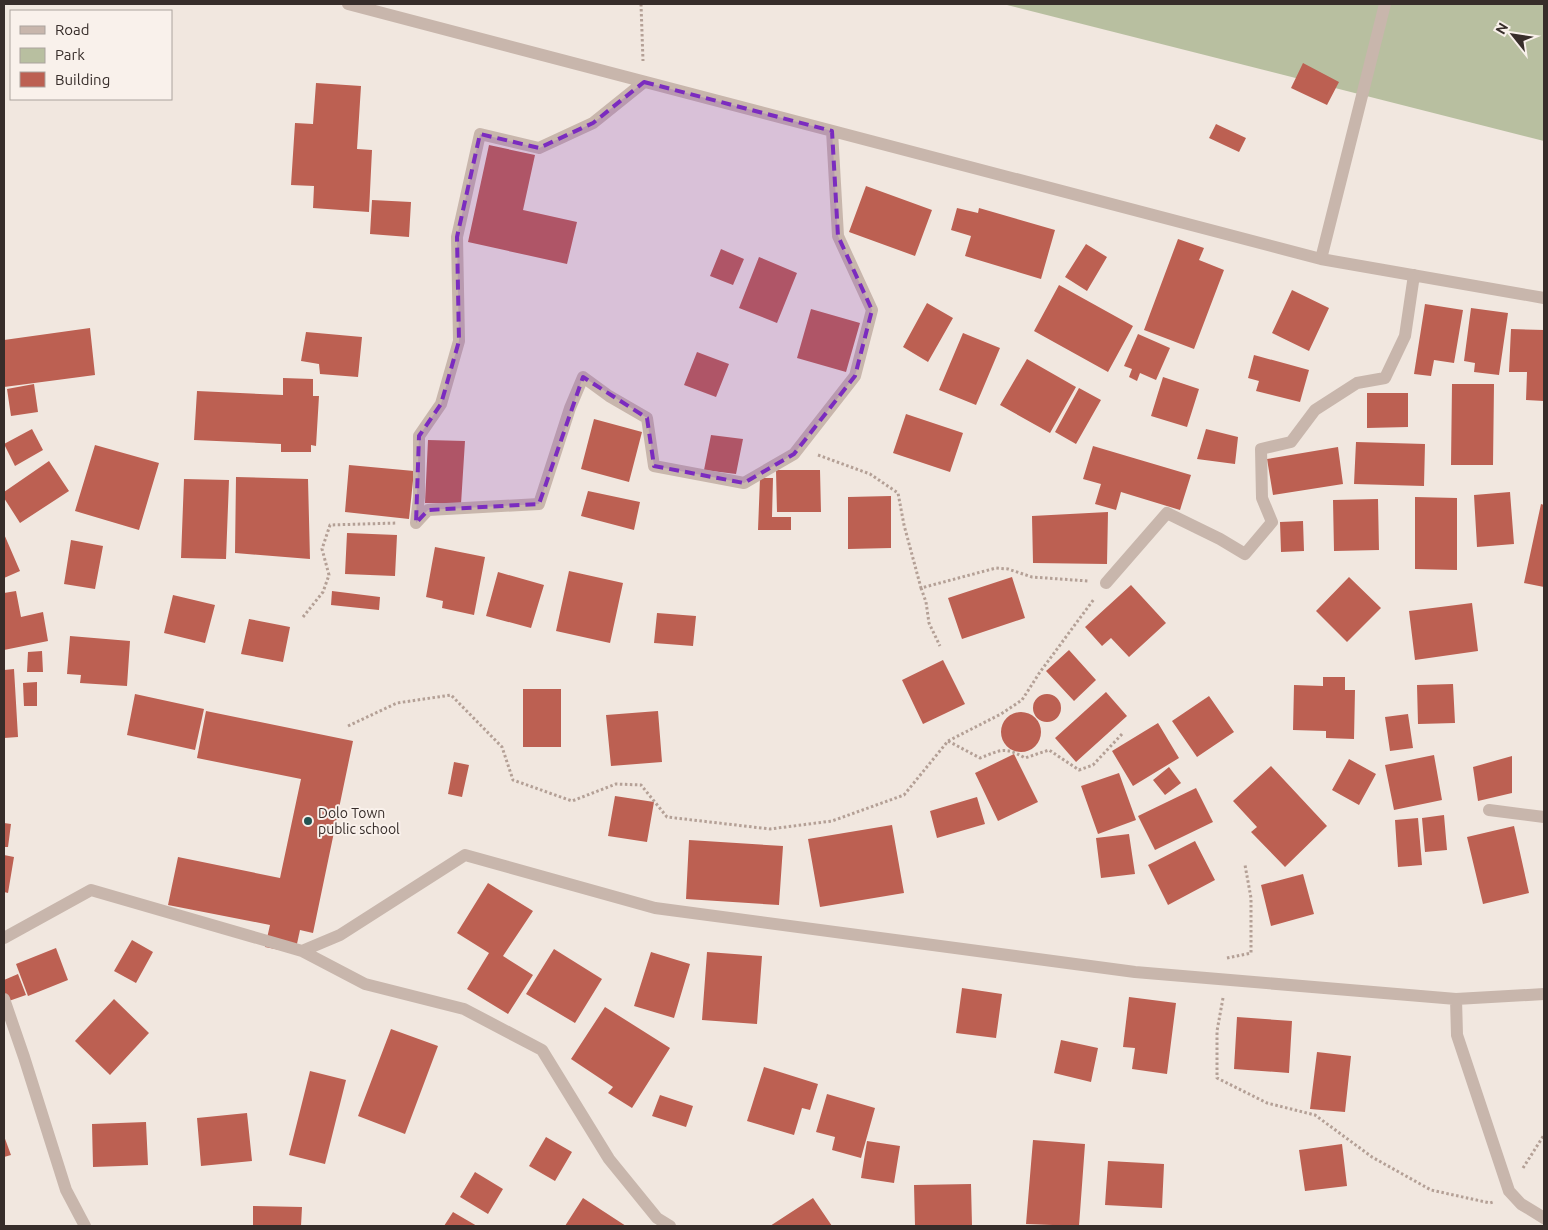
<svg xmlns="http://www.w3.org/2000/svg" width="1548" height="1230" viewBox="0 0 1548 1230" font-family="Ubuntu,sans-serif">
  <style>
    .green { fill: #b8bfa0 }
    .building { fill: #bc6052 }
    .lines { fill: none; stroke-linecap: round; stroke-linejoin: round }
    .path { stroke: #b4a096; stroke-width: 3; stroke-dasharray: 2.5 2.5; stroke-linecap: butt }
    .minor { stroke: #c8b6ac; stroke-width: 12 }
    .marked { fill: #7b2cbf; fill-opacity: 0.2; stroke: #7b2cbf; stroke-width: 4; stroke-dasharray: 10 6; stroke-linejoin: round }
    .poi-dot { fill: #235553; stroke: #f9f1eb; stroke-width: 2 }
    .labels { text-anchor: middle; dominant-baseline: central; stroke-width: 4; stroke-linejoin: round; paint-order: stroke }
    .poi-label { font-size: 14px; fill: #372d2a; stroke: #f9f1eb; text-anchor: start }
  </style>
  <rect width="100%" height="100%" fill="#f1e7df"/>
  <path class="green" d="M1003,4H1544V141Z"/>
  <path class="building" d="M1303,63L1339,82L1327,105L1291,88Z
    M316,83L361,86L357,149L372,150L369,212L313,208L314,186L291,185L295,123L313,124Z
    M1216,124L1246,138L1239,152L1209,138Z
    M489,145L535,155L523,210L577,222L567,264L468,242Z
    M866,186L932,210L915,256L849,232Z
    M372,200L411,202L409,237L370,234Z
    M957,208L978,213L979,208L1055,230L1041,279L965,256L971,236L951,230Z
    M1178,239L1204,248L1199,260L1224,270L1194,349L1144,330Z
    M1086,244L1107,257L1087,291L1065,277Z
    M721,249L744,259L733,285L710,276Z
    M759,257L797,273L777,323L739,308Z
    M1059,285L1133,326L1108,372L1034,331Z
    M1292,290L1329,308L1309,351L1272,333Z
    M927,303L953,318L928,362L903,347Z
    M1425,304L1463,310L1454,363L1434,360L1431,376L1414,374Z
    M1471,308L1508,313L1499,375L1474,372L1475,363L1464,361Z
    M811,309L860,323L846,372L797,358Z
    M90,328L95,375L4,387V340Z
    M1511,329L1544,330V401L1526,400L1527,372H1509Z
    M306,332L362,337L358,377L320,374L319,364L301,361Z
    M963,333L1000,348L976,405L939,390Z
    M1138,334L1170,348L1156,380L1140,373L1137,381L1129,377L1132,369L1124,366Z
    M697,352L729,364L716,397L684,385Z
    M1254,355L1309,370L1300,402L1256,391L1259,381L1248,378Z
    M1027,359L1076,387L1050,433L1000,405Z
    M1163,377L1199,389L1187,427L1151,416Z
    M283,378L313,379V396H319L316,446L311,445V452H281V444L194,440L197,391L283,395Z
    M34,384L38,412L11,416L7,389Z
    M1452,384H1494L1493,465H1451Z
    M1079,388L1101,400L1076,444L1055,432Z
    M1367,393H1408V427L1367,428Z
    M906,414L963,433L950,472L893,453Z
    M594,419L642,432L629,482L581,469Z
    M32,429L43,450L15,466L4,444Z
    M1206,429L1238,437L1235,464L1197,459Z
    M711,435L743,439L736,474L704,470Z
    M428,440L465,441L461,504L425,503Z
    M1356,442L1425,444L1424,486L1354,484Z
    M95,445L159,463L139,530L75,511Z
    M1093,446L1191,475L1180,510L1121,492L1116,510L1095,504L1101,484L1083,479Z
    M1338,447L1343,484L1273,495L1267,459Z
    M49,461L69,491L20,523L4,498V492Z
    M349,465L414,471L409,519L345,512Z
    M776,470H820L821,512H777Z
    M236,477L308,479L310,559L235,553Z
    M760,478H773L772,517H791V530H758Z
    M184,479L229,480L226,559L181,558Z
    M588,491L640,502L634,530L581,516Z
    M1510,492L1514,544L1477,547L1474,495Z
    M891,496V548L848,549V497Z
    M1415,497L1457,498V570L1415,569Z
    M1378,499L1379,550L1334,551L1333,500Z
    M1541,504L1544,505V587L1524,583Z
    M1108,512L1107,564L1033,563L1032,516Z
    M1303,521L1304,551L1281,552L1280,522Z
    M347,533L397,535L395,576L345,574Z
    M4,534L20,571L4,578Z
    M71,540L103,546L95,589L64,584Z
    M435,547L485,557L474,615L442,608L443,601L426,597Z
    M569,571L623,583L610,643L556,631Z
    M498,572L544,585L531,628L486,616Z
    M1012,577L1025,618L962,639L948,598Z
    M1349,577L1381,608L1347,642L1316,611Z
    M1131,585L1166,623L1129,657L1111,638L1102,646L1085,627Z
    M16,591L21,617L43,612L48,641L4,650V593Z
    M332,591L380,597L379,610L331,605Z
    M173,595L215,605L205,643L164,633Z
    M1472,603L1478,651L1415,660L1409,611Z
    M657,613L696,616L693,646L654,643Z
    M249,619L290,627L283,662L241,654Z
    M70,636L130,641L127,686L80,683L81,675L67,674Z
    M1069,650L1096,680L1074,701L1046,671Z
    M42,651L43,672H27L28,652Z
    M943,660L965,704L923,724L902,680Z
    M14,669L18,737L4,738V670Z
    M1323,677H1345V690H1355L1354,739L1326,738V731L1293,730L1294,685L1323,686Z
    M37,682V706H24L23,683Z
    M1453,684L1455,723L1418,724L1417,685Z
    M523,689H561V747H523Z
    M1106,692L1127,716L1076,762L1055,738Z
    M1033 708a14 14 0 1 1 28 0a14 14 0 1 1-28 0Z
    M135,694L204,709L195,750L127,735Z
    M1209,696L1234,732L1197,757L1172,721Z
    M206,711L353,741L313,933L300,930L295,953L265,947L270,925L168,905L178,857L280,878L301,779L197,758Z
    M658,711L662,762L611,766L606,715Z
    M1001 732a20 20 0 1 1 40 0a20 20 0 1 1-40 0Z
    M1408,714L1413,748L1390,751L1385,717Z
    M1158,723L1179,758L1133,786L1112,751Z
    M1014,754L1038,802L998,821L975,773Z
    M1434,755L1442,800L1394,810L1385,765Z
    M1512,756V793L1478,801L1473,767Z
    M1349,759L1376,774L1359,805L1332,790Z
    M454,762L469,765L462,797L448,794Z
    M1271,766L1327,826L1285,867L1251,832L1257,827L1233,801Z
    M1169,767L1181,783L1165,795L1153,780Z
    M1119,773L1136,820L1098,834L1081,786Z
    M1196,788L1213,822L1155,850L1138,816Z
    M615,796L654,802L647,842L608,836Z
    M977,797L985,824L937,838L930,811Z
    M1444,815L1447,850L1425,852L1422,818Z
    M1418,818L1422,865L1398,867L1395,820Z
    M4,823L11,824L8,847H4Z
    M892,825L904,893L820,907L808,839Z
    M1514,826L1529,893L1483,904L1467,837Z
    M1129,834L1135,874L1101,878L1096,838Z
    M689,840L783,846L779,905L686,899Z
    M1195,841L1215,880L1168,905L1148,865Z
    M4,855L14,857L8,893L4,892Z
    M1303,874L1314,914L1271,926L1261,885Z
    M488,883L533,911L503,956L533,975L508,1014L467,989L489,953L457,933Z
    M132,940L153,952L136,983L114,971Z
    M56,948L68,980L28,996L16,964Z
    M554,949L602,979L575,1023L526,994Z
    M651,952L690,964L674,1018L634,1006Z
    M707,952L762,956L757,1024L702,1020Z
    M18,974L26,995L6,1002L4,996V980Z
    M962,988L1002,994L996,1038L956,1033Z
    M1129,997L1176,1003L1167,1074L1132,1069L1135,1048L1123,1047Z
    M114,999L149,1033L110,1075L75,1041Z
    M605,1007L670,1048L632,1108L608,1093L613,1087L571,1059Z
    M1237,1017L1292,1021L1289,1073L1234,1069Z
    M391,1029L438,1046L405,1134L358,1116Z
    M1061,1040L1098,1048L1091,1082L1054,1073Z
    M1317,1052L1351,1056L1345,1112L1310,1109Z
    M764,1067L818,1084L810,1110L802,1108L794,1135L747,1121Z
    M310,1071L346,1080L325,1164L289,1155Z
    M827,1094L875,1108L861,1158L832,1150L835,1137L816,1132Z
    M660,1095L693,1106L686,1127L652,1116Z
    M247,1113L252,1161L201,1166L197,1118Z
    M146,1122L148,1165L93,1167L92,1124Z
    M4,1136L11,1155L4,1157Z
    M546,1137L572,1152L555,1181L529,1166Z
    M1033,1140L1085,1144L1079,1226L1026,1224Z
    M867,1141L900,1146L894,1183L861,1178Z
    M1342,1144L1347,1186L1305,1191L1299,1150Z
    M1108,1161L1164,1164L1162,1208L1105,1205Z
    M475,1172L503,1189L488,1214L460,1197Z
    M971,1184L972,1226H915L914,1185Z
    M583,1198L626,1226H565Z
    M813,1198L832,1226H770Z
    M253,1206L302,1207L301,1226H253Z
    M453,1212L477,1226H444Z"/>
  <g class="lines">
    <path class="path" d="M641,4L643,61
      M818,455L870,474L898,493L904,525L921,588L996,568L1008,569L1032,577L1088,581
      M921,588L926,602L929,623L940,646
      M303,617L323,592L329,575L322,549L330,525L397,523
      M348,726L397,703L451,695L502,747L513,780L572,801L616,784L641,785L667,817L770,829L832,821L904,795L948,741L980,758C1001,750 1004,746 1025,758L1049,750L1079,770L1093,765L1123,733
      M948,741L1001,714L1022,700L1040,672L1094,599
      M1227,958L1251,953V898L1245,865
      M1223,998L1217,1031V1078L1267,1103L1315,1115L1372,1157L1431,1190L1490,1203L1493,1202
      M1523,1168L1544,1135"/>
    <path class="minor" d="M348,4L1321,259L1544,298
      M1321,259L1385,4
      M416,523L428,510L539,504L570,408L583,377L609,396L647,418L654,466L744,483L794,454L855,376L872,310L838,236L832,131
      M416,523L419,497V436L441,404L459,341L457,237L480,134L539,148L593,123L644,82
      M1106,583L1167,513L1220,539L1245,554L1272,522L1262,498L1261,449L1291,442L1315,410L1357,383L1385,378L1405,336L1414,275
      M1489,810L1544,817
      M4,938L91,890L302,951L340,935L465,855L655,908L1135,972L1456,999L1544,994
      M302,951L365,984L464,1009L542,1050L609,1159L657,1218L670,1226
      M4,999L24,1057L66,1190L85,1226
      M1456,999L1457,1035L1509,1191L1521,1204L1544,1218"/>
  </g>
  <path class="marked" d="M644,82L832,131L838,236L872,310L855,376L794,454L744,483L654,466L647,418L583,377L539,504L428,510L416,523L419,436L441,404L459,341L457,237L480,134L539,148L593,123Z"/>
  <circle class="poi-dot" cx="308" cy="821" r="5"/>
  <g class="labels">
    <g class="poi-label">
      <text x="318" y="813">Dolo Town<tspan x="318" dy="16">public school</tspan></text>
    </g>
  </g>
  <rect width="1548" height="1230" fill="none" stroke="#372d2a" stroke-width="10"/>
  <rect x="10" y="10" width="162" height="90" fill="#f9f1eb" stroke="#aba39e"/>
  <rect x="20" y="26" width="25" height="8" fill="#c8b6ac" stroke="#aba39e"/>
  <text x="55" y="35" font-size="15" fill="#372d2a">Road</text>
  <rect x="20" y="48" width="25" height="15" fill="#b8bfa0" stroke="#aba39e"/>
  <text x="55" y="60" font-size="15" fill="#372d2a">Park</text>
  <rect x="20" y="72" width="25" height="15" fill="#bc6052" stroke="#aba39e"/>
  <text x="55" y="85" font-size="15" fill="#372d2a">Building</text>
  <g transform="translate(1513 35) rotate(300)" stroke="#f9f1eb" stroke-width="4" paint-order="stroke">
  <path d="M0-4L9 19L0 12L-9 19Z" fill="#372d2a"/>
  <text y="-8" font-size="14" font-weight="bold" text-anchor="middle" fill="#372d2a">N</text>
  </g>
</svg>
